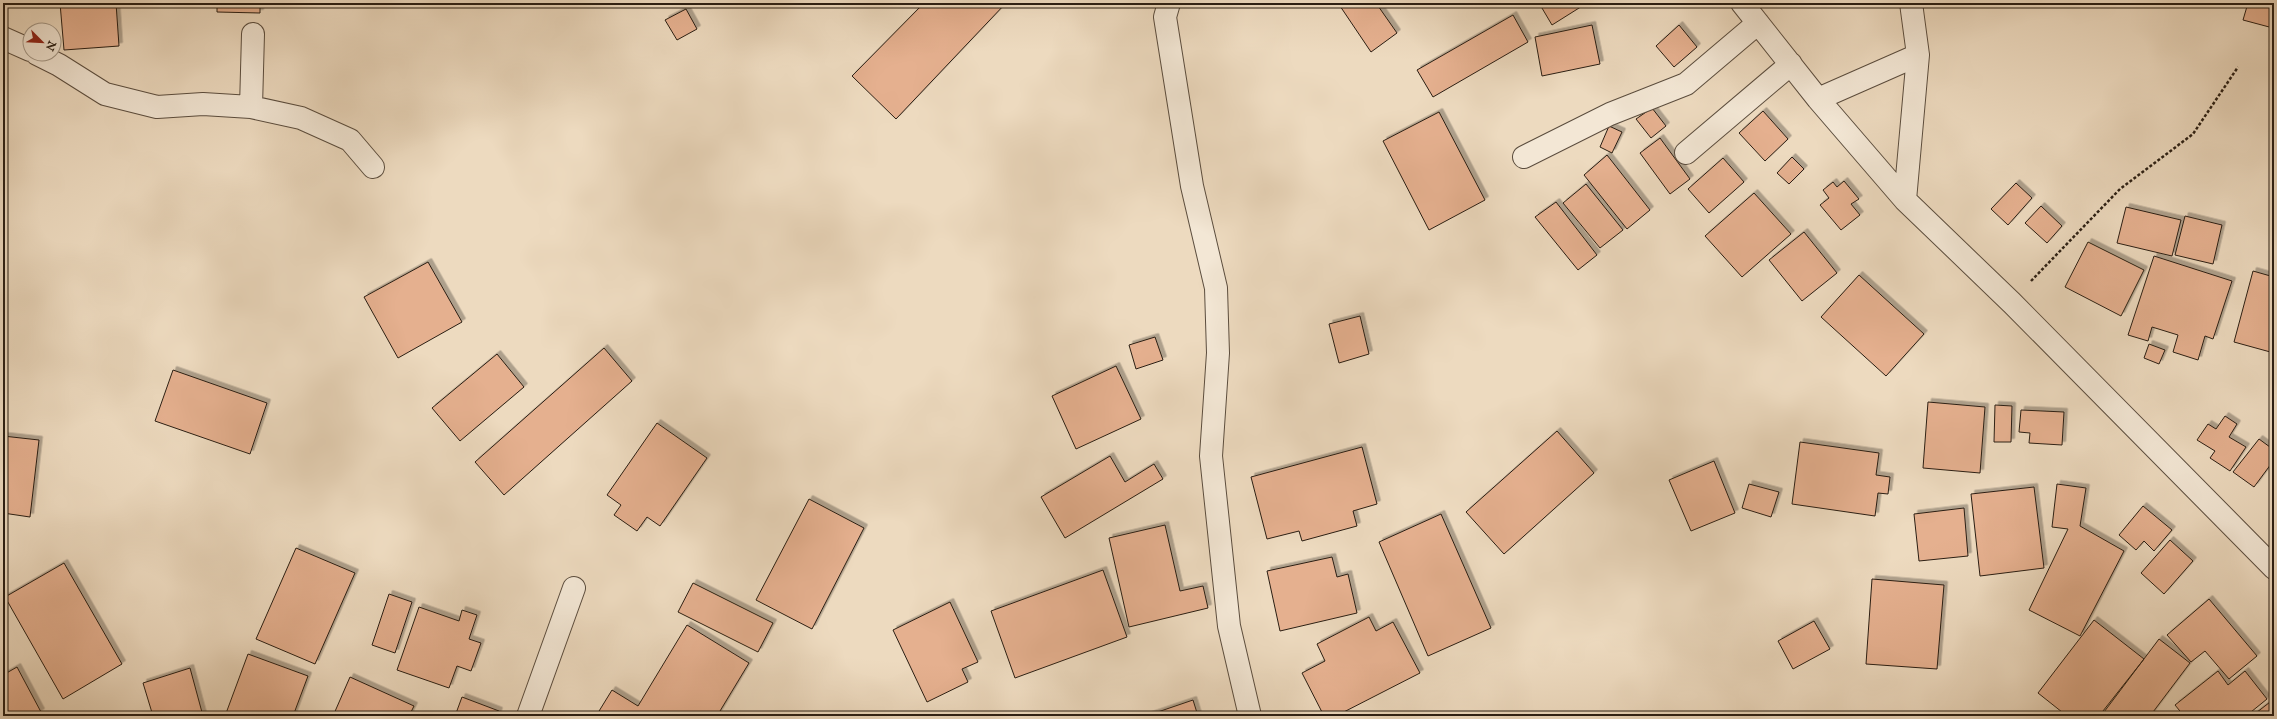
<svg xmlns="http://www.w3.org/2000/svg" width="2277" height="719" viewBox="0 0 2277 719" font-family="'IM FELL English',serif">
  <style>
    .building { fill: #e5b08f; stroke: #2a1e13; filter: url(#shadow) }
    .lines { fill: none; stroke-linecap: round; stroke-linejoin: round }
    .minor-casing { stroke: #5b4d3e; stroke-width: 24 }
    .path { stroke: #2a1e13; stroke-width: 2.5; stroke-dasharray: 3 2; stroke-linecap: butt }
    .minor { stroke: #f3e7d5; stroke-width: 22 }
  </style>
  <defs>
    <filter id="shadow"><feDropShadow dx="3.5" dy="-3.5" stdDeviation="0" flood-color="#0004"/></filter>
  </defs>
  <rect width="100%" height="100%" fill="#eddabf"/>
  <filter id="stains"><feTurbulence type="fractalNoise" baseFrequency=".005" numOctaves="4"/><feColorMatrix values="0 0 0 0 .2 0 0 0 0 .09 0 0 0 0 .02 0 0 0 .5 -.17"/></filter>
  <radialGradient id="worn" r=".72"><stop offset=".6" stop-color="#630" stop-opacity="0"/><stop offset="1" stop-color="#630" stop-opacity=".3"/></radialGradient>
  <path class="building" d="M60,3H116L119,46L64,50Z
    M217,3H260V13L217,12Z
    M924,3H1006L896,119L852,76Z
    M1338,3H1376L1397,33L1371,52Z
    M1539,3H1587L1552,25Z
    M2248,3H2274L2273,28L2243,20Z
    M686,9L697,29L677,40L665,20Z
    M1513,15L1528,42L1433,97L1417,70Z
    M1592,25L1600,64L1542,76L1535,37Z
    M1679,25L1697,47L1674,67L1656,46Z
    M1652,108L1666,126L1651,138L1636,119Z
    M1763,111L1788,139L1765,161L1739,133Z
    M1439,112L1485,200L1429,230L1383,141Z
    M1609,126L1622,132L1612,153L1600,147Z
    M1660,138L1690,179L1670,194L1640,153Z
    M1607,155L1650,210L1627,229L1584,175Z
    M1792,157L1804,169L1789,184L1777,173Z
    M1723,158L1744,182L1709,213L1688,189Z
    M1844,181L1859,199L1851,204L1860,215L1841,230L1820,205L1829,198L1823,190L1833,182L1837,187Z
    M2016,183L2032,198L2008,225L1991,209Z
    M1586,184L1623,230L1600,248L1563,203Z
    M1754,193L1791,234L1742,277L1705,236Z
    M1556,202L1597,255L1578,270L1535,217Z
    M2041,206L2062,226L2047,243L2025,223Z
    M2126,207L2181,220L2172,256L2117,243Z
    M2185,216L2222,225L2213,264L2175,255Z
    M1804,232L1837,273L1802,301L1769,260Z
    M2088,242L2144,270L2121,316L2065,287Z
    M2154,256L2232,281L2213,339L2205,336L2198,360L2173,352L2178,335L2152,327L2148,341L2128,335Z
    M428,262L462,322L398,358L364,297Z
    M2253,271L2274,277V353L2234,342Z
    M1859,275L1924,334L1886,376L1821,317Z
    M1360,316L1369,354L1339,363L1329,324Z
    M1155,337L1163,360L1136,369L1129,345Z
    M2149,344L2165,350L2159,364L2144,358Z
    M604,348L632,381L504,495L475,462Z
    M497,354L524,387L460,441L432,408Z
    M1116,366L1141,419L1076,449L1052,396Z
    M173,370L267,403L250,454L155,421Z
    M1928,402L1985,407L1980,473L1923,468Z
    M1995,405L2012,406L2011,442H1994Z
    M2021,410L2064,412L2062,445L2029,443L2030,433L2019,432Z
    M2225,416L2237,424L2229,437L2246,447L2230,471L2210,458L2215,451L2197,440L2208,424L2216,429Z
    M657,423L707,458L660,526L647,517L637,531L614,515L621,505L607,495Z
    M1557,431L1594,473L1504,554L1466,512Z
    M3,436L39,440L30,517L3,513Z
    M2259,439L2274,450V460L2254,487L2233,472Z
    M1800,442L1879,453L1876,475L1890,477L1888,494L1878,493L1875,516L1792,504Z
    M1362,447L1377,504L1353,511L1357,526L1302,541L1299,531L1267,539L1251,477Z
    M1110,456L1125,482L1154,464L1163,479L1065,538L1041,497Z
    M1714,461L1735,513L1691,531L1669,480Z
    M1749,484L1779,492L1771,517L1742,508Z
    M2057,484L2086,488L2080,526L2124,551L2080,636L2029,610L2068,529L2052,527Z
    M2034,487L2044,568L1980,576L1971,494Z
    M809,499L864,528L812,629L756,600Z
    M2143,506L2172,530L2154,551L2144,541L2136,550L2119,535Z
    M1964,508L1968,556L1919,561L1914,514Z
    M1441,514L1491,628L1428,656L1379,542Z
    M1165,525L1180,591L1203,586L1208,608L1129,627L1109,538Z
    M2170,540L2193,561L2164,594L2141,573Z
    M296,548L355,573L315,664L256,639Z
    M1332,557L1337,577L1348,574L1357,613L1280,631L1267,571Z
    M64,563L122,664L63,699L5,597Z
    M1103,570L1127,637L1015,678L991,611Z
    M1872,579L1944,585L1937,669L1866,664Z
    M693,583L773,623L758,652L678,612Z
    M389,594L412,602L395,653L372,645Z
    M2209,599L2257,656L2229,679L2205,651L2191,662L2167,635Z
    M950,602L978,662L962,669L968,682L927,702L893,630Z
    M419,607L459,621L462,610L477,615L469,639L481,643L471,671L457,666L449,688L397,670Z
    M1369,617L1376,631L1393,622L1420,673L1336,716H1324L1302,673L1325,661L1317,644Z
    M2094,620L2144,659L2099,716H2067L2038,693Z
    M1814,621L1830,649L1793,669L1778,641Z
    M687,625L749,663L717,716H596L612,690L638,706Z
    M2159,639L2190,663L2150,716H2101Z
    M248,654L308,676L293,716H225Z
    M17,667L41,712L34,716H3V675Z
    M190,668L203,716H153L143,683Z
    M2218,671L2228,685L2245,671L2267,699L2246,716H2184L2175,705Z
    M350,677L414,706L409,716H333Z
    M462,697L499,711L497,716H455Z
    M2274,699V716H2252Z
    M1193,700L1198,716H1146Z"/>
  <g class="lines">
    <g class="minor-casing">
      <path id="minor" d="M1169,3L1165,17L1192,186L1216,288L1218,353L1211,456L1229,626L1250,716
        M1742,3L1818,99L1905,200L2012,303L2274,568
        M3,38L30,50
        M37,54L59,65L105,94L157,107L203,104L251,107L301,118L350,140L373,167
        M1818,99L1918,55
        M251,107L253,34
        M1686,153L1791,64
        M1524,157L1610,114L1686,84L1758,23
        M1905,200L1918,55L1911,3
        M528,716L574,588"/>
    </g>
    <path class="path" d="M2031,281L2120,189L2193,134L2238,67"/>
    <use href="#minor" class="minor"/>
  </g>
  <rect width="2277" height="719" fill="none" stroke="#eddabf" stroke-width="16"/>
  <rect x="4" y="4" width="2269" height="711" fill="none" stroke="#2a1e13" stroke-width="2"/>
  <rect x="8" y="8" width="2261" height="703" fill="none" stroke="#2a1e13"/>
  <g transform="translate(42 42) rotate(114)"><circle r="19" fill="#f3e7d5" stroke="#a39787"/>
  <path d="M0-3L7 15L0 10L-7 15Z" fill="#8f2418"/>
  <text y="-6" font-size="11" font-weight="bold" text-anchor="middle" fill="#2a1e13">N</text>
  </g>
  <rect width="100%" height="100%" filter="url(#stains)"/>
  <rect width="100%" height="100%" fill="url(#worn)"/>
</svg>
